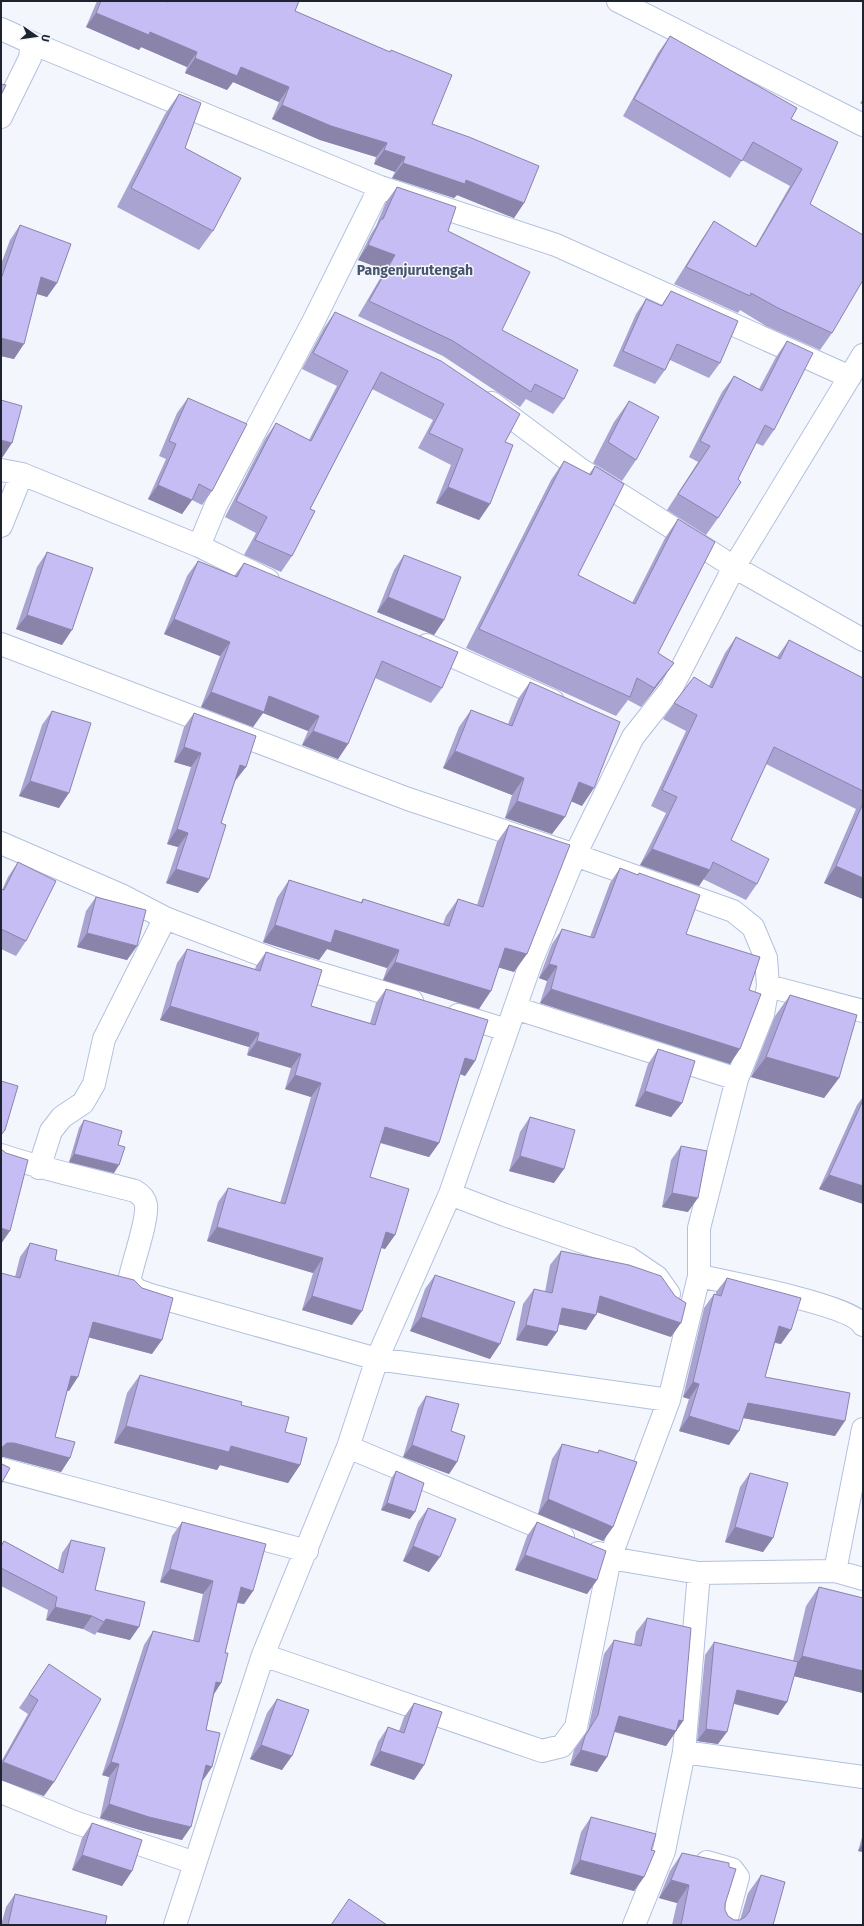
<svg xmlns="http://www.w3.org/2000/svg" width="864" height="1926" viewBox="0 0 864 1926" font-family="'Fira Sans',sans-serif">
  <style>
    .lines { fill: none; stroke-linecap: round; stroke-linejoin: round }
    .street-casing { stroke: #b1c1de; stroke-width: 24 }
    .street { stroke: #fff; stroke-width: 22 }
    .wall { fill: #a9a3d2 }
    .shaded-wall { fill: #8a84ab }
    .building { fill: #c5bdf4; stroke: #8a84ab }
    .labels { text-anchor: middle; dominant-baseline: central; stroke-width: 3; stroke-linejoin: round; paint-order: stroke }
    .quarter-label { font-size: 14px; font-weight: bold; fill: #46546c; stroke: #f3f6fc }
  </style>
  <rect width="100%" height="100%" fill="#f3f6fc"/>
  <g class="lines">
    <g class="street-casing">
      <path id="street" d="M618,1L863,125
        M1,29L32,43L380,187L556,245L850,377
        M1,117L30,58L32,43
        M492,403L580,469L734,567L863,640
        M1,470L22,474
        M1,526L22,474L199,546L216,505L313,322L380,187
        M199,546L268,580
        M1,644L408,799L575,855L733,911L753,927L766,958L768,986L763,1014L737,1079L699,1228V1276L669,1400L610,1558L576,1727L562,1746L542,1751L263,1655
        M427,645L553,701
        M1,843L121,895L165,918L275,960L412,1001
        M768,986L863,1011
        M515,1008L737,1079
        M458,1015L507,1030
        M1,1155C45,1170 90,1179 135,1191C140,1194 145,1199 146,1205C148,1220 133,1262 129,1281L137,1290L151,1295L377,1359L669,1400
        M39,1168L51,1131L62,1117L83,1103L94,1084L104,1039L165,918
        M450,1194L505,1215L629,1258L657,1277L669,1294
        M699,1276C728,1282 850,1305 863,1325
        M348,1447L563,1537
        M1,1469L307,1551
        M598,1553L610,1558L699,1573L835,1571L863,1579
        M835,1571L863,1429
        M684,1752L863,1777
        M1,1792L74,1822L195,1863
        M707,1862L732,1869L738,1877L725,1925
        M175,1925L263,1655L348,1447L377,1359L450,1194L531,962L575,855L633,737L671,689L734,567L863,355
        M634,1925L664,1851L684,1752L699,1573"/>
    </g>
    <use href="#street" class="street"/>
  </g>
  <path class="wall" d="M97,1H299L295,11L390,52L391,50L432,124L524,203L514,218L457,195L454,198L392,178L395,172L374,164L376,157L320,140L272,119L279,102L233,82L227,90L185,73L187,67L141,47L139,50L86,27Z
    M670,36L791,119L810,204L832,333L820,350L766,326L740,310L738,313L674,284L702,239L714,221L755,247L790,186L742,160L730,178L623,116L658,53Z
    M179,94L185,148L213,231L199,250L117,207L165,114Z
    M863,99V105L860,103Z
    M397,187L448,231L502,330L564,399L553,414L526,399L520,407L443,356L358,316L385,270L358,260L371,234L376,226L386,202Z
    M20,225L57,283L47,297L37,294L14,359L1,356V264L10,240Z
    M671,291L720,363L709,378L670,360L665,370L655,384L613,366L636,314L646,299L661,306Z
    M335,312L505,442L490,504L479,520L436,503L451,465L418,448L433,420L372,389L310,509L292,556L281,572L244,555L256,533L225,517L265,439L276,423L309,440L337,386L302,369L324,328Z
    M787,341L774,430L763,446L756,443L718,518L706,535L667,510L698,462L689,457L722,392L734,376L759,389L776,357Z
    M188,398L212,491L202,505L192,500L182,514L148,499L166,459L159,456L177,413Z
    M629,401L636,460L622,481L593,463L614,422Z
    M564,461L589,474L595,466L578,575L632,603L665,538L678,519L658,653L674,663L660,682L641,707L628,700L616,716L466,648L551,480Z
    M47,552L62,645L16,629L37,567Z
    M404,555L444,620L434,635L377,612L394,570Z
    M198,561L234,576L244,563L442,688L431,703L375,678L348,744L338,759L302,745L308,731L263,713L253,727L201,707L220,656L164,634L187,576Z
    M736,637L777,657L789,640L863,678V899L824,883L856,809L766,764L731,840L757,884L746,900L703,879L699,886L640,865L666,813L651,806L686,731L663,719L674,703L709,686L725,653Z
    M530,682L582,806L571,801L552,834L505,818L512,795L443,768L459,727L471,710L508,724L518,699Z
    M52,711L59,808L19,796L42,725Z
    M194,713L246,767L235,781L198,893L166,883L178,847L167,844L191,767L174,762L184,727Z
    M509,825L514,972L499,967L479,1009L383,980L387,968L327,949L319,960L263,942L277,898L289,880L360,903L363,899L443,924L446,916L458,899L477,905L497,842Z
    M18,862L26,941L16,956L1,949V889L2,890L8,877Z
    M620,868L638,875L639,873L686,934L749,990L730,1064L540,1003L547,981L539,978L552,944L562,929L590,937L610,883Z
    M96,897L137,946L127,960L77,947L86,911Z
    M187,949L255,969L256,966L266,952L311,1006L370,1023L376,1003L386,989L475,1061L465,1076L460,1074L439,1143L429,1157L380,1143L370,1177L395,1235L385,1249L381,1248L352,1325L302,1310L313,1273L207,1241L218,1202L228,1188L280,1203L311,1097L285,1089L291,1068L247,1055L249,1047L160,1020L177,963Z
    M790,995L839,1078L824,1098L751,1077L775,1016Z
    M658,1049L682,1103L671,1117L635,1106L648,1064Z
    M863,1097V1204L819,1189L857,1105Z
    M530,1117L554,1183L509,1171L520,1132Z
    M84,1120L118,1145L114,1173L69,1162L79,1128Z
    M681,1146L688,1212L662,1207L671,1160Z
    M30,1243L55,1260L152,1354L89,1337L69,1391H67L55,1437L70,1458L61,1472L4,1457L15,1277L20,1257Z
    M561,1251L671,1337L597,1312L586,1330L559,1324L557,1332L547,1346L516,1340L523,1304L534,1289L545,1292L550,1265Z
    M435,1275L490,1359L410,1331L425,1289Z
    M727,1278L781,1344L775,1343L765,1377L835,1436L743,1418L729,1445L679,1431L689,1399L683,1397L704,1308L714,1294H716V1292Z
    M140,1375L241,1405L285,1432L300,1465L288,1483L220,1465L217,1470L114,1443L127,1393Z
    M426,1396L451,1431L457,1462L449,1474L403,1457L418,1408Z
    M562,1444L597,1453L599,1450L613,1527L603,1541L538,1514L552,1459Z
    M396,1471L410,1519L381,1510L391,1479Z
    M750,1473L773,1538L763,1552L725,1542L740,1487Z
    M428,1508L429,1572L403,1561L418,1522Z
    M182,1522L253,1591L244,1604L237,1603L225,1653L221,1683L214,1694L206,1730L212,1767L203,1780H202L182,1840L140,1830L100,1818L109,1777L102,1775L144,1645L153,1631L193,1641L203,1594L160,1582L172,1536Z
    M537,1522L597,1580L587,1594L515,1570L527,1536Z
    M71,1540L95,1590L130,1640L97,1632L95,1635L83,1629L46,1620L48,1610L1,1586V1545L4,1541L58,1570L62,1553Z
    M819,1587L863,1598V1693L794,1676L787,1702L778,1715L734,1704L718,1744L697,1741L705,1655L714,1642L793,1661L806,1606Z
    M647,1618L683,1721L666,1746L614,1732L607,1757L597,1772L570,1765L574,1750L588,1730L604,1654L614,1640L634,1644L636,1632Z
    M49,1664L44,1796L1,1780V1762L28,1714L19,1708Z
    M277,1699L282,1770L250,1759L267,1713Z
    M414,1703L424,1765L414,1780L370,1765L378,1742L388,1727L399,1731L404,1717Z
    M591,1817L644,1877L634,1891L570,1874L581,1832Z
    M92,1823L132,1871L122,1886L72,1870L82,1838Z
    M863,1834V1852L858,1851Z
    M682,1853L729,1867L725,1910L728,1916L734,1920H740L748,1893L761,1875L773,1925H672L677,1903L659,1898L670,1871Z
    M15,1894L105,1925H1L6,1907Z"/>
  <path class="shaded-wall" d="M96,13L150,32L197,52L187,67L141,47L139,50L86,27Z
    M195,58L241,67L289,87L279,102L233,82L227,90L185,73Z
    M282,105L387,143L376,157L320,140L272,119Z
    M384,150L405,157L395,172L374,164Z
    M403,163L466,180L524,203L514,218L457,195L454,198L392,178Z
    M368,245L395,255L385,270L358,260Z
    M41,277L57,283L47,297L31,292Z
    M1,338L24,344L14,359L1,356Z
    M1,440L12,443L2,458L1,457Z
    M158,485L192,500L182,514L148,499Z
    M448,487L490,504L479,520L436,503Z
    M388,597L444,620L434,635L377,612Z
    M27,615L72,630L62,645L16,629Z
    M174,619L230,642L220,656L164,634Z
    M674,663L660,682L641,707L654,688Z
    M211,692L269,696L319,716L308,731L263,713L253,727L201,707Z
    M313,731L348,744L338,759L302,745Z
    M184,747L201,753L191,767L174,762Z
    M455,751L524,778L512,795L443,768Z
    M240,765L246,767L235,781L230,779Z
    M30,781L69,793L59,808L19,796Z
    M579,782L594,788L582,806L566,799Z
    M517,801L565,817L552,834L505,818Z
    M177,829L188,833L178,847L167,844Z
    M652,849L710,870L699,886L640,865Z
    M836,866L863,878V899L824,883Z
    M176,869L209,879L198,893L166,883Z
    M275,925L335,930L399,950L387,968L327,949L319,960L263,942Z
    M87,933L137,946L127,960L77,947Z
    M505,948L527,954L514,972L493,966Z
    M395,962L491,991L479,1009L383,980Z
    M549,964L557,966L547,981L539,978Z
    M551,989L740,1049L730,1064L540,1003Z
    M170,1006L259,1033L249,1047L160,1020Z
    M257,1041L301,1054L291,1068L247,1055Z
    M766,1057L839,1078L824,1098L751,1077Z
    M465,1058L475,1061L465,1076L455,1072Z
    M295,1075L321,1083L311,1097L285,1089Z
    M645,1091L682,1103L671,1117L635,1106Z
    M385,1127L439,1143L429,1157L375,1141Z
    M74,1154L119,1165L114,1173L69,1162Z
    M520,1156L564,1169L554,1183L509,1171Z
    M829,1175L863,1186V1204L819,1189Z
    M672,1193L698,1198L688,1212L662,1207Z
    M217,1227L323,1258L313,1273L207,1241Z
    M1,1228L10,1231L1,1244Z
    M386,1232L395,1235L385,1249L376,1246Z
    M312,1296L362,1311L352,1325L302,1310Z
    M600,1296L681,1323L671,1337L590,1310Z
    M562,1308L596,1315L586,1330L552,1323Z
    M421,1317L500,1344L490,1359L410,1331Z
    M93,1322L162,1340L152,1354L83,1336Z
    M526,1325L557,1332L547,1346L516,1340Z
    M779,1326L791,1330L781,1344L769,1341Z
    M71,1376L78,1377L69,1391L62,1389Z
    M693,1382L699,1384L689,1399L683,1397Z
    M748,1403L845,1421L835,1436L738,1417Z
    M689,1416L739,1431L729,1445L679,1431Z
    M126,1426L231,1446L300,1465L288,1483L220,1465L217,1470L114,1443Z
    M7,1443H14L70,1458L61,1472L4,1457H1V1448Z
    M412,1445L457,1462L449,1474L403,1457Z
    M548,1499L613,1527L603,1541L538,1514Z
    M387,1503L415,1512L410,1519L381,1510Z
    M735,1527L773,1538L763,1552L725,1542Z
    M413,1546L440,1557L429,1572L403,1561Z
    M525,1555L597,1580L587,1594L515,1570Z
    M170,1569L213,1581L203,1594L160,1582Z
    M241,1587L253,1591L244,1604L231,1601Z
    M55,1607L92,1616L83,1629L46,1620Z
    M106,1619L139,1627L130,1640L97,1632Z
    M802,1656L863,1671V1693L789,1675Z
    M216,1682L221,1683L212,1697Z
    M737,1690L787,1702L778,1715L728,1702Z
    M619,1716L679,1720L683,1721L666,1746L609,1730Z
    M706,1729L727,1732L718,1744L697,1741Z
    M261,1745L292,1756L282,1770L250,1759Z
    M581,1750L607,1757L597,1772L570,1765Z
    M380,1751L424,1765L414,1780L370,1765Z
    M3,1762L54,1782L44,1796L1,1780V1765Z
    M111,1762L119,1764L109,1777L102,1775Z
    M206,1765L212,1767L203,1780L196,1778Z
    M109,1804L191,1827L182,1840L140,1830L100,1818Z
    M863,1843V1852L858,1851Z
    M82,1855L132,1871L122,1886L72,1870Z
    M580,1860L644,1877L634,1891L570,1874Z
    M671,1880L689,1885L677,1903L659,1898Z"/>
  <path class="building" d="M101,1H165L168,2V1H299L295,11L390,52L391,50L452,75L432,124L469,137L539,166L524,203L466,180L465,184L403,163L405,157L384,150L387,143L331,126L282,105L289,87L241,67L237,76L195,58L197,52L150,32L149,35L96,13Z
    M670,36L797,108L791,119L838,142L810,204L863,235V280L832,333L778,308L751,293L750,296L686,267L714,221L756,247L802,169L753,142L742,161L634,99Z
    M1,84L6,85L1,95Z
    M179,94L201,103L185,148L241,178L213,231L131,188Z
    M397,187L456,207L448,231L530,272L502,330L578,370L564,399L535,384L531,392L453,341L369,301L395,255L368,245L381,219H383Z
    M20,225L71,244L57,283L41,277L24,344L1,338V279Z
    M671,291L738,321L720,363L677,344L665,370L623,351L646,299L662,306Z
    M335,312L441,361L520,414L505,442L513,445L490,504L448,487L463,449L429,433L444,404L381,372L310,509L315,511L292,556L255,540L267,517L236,501L276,423L311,441L348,371L313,353Z
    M787,341L813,353L774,430L765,425L738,479L741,482L718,518L678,494L710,446L700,441L734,376L762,391Z
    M188,398L247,424L212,491L199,484L192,500L158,485L176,444L169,441Z
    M1,400L22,406L12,443L1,440Z
    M629,401L659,417L636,460L608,442Z
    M564,461L591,475L595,466L624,484L578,575L635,604L678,519L715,542L658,653L674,663L654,688L637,678L630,697L479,629Z
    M47,552L93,568L72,630L27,615Z
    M404,555L461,577L444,620L388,597Z
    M198,561L237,577L244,563L458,652L442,688L382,661L348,744L313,731L319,716L269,696L264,712L211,692L230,642L174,619Z
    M736,637L780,659L789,640L863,678V791L774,747L731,840L769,859L757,884L713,862L710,870L652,849L677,797L662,790L697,715L674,703L694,677L712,688Z
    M530,682L620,722L594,788L579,782L565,817L517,801L524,778L455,751L471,710L512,726Z
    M52,711L91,723L69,793L30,781Z
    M194,713L256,736L246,767L240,765L221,823L226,825L209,879L176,869L188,833L177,829L201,753L184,747Z
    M863,803V878L836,866Z
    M509,825L570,845L527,954L505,948L491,991L395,962L399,950L335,930L331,943L275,925L289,880L362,903L363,899L449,926L458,899L483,907Z
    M18,862L56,881L26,941L1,929V889L4,890Z
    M620,868L638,875L639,873L700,895L686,934L760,957L749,990L761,994L740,1049L551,989L557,966L549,964L562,929L594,938Z
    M96,897L146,910L137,946L87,933Z
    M187,949L260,971L266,952L322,970L311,1006L375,1025L386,989L488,1020L475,1061L465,1058L439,1143L385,1127L370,1177L409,1189L395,1235L386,1232L362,1311L312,1296L323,1258L217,1227L228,1188L285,1204L321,1083L295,1075L301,1054L257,1041L259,1033L170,1006Z
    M790,995L857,1015L839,1078L766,1057Z
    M658,1049L695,1061L682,1103L645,1091Z
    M1,1081L18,1086L5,1130L1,1135Z
    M863,1100V1186L829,1175Z
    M530,1117L575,1130L564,1169L520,1156Z
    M84,1120L122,1131L118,1145L125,1147L119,1165L74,1154Z
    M681,1146L707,1151L698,1198L672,1193Z
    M1,1149L6,1153L28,1160L10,1231L1,1228Z
    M30,1243L57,1250L55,1260L134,1280L142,1288L173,1298L162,1340L93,1322L78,1377L71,1376L55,1437L75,1442L70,1458L14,1443H7L1,1448V1273L20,1278Z
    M561,1251L629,1265L661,1276L675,1296L686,1303L681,1323L600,1296L596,1315L562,1308L557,1332L526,1325L534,1289L552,1293Z
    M435,1275L515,1302L500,1344L421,1317Z
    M727,1278L801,1298L791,1330L779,1326L765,1377L850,1393L845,1421L748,1403L739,1431L689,1416L699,1384L693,1382L714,1294L721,1296Z
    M140,1375L242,1402L241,1405L289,1417L285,1432L307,1438L300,1465L231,1446L229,1452L126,1426Z
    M426,1396L459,1404L451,1431L465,1436L457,1462L412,1445Z
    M562,1444L598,1453L599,1450L637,1462L613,1527L548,1499Z
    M1,1463L2,1464L10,1468L1,1484Z
    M396,1471L424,1483L415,1512L387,1503Z
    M750,1473L788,1483L773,1538L735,1527Z
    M428,1508L456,1519L440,1557L413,1546Z
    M182,1522L266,1544L253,1591L241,1587L225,1653H228L221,1683L216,1682L206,1730L220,1733L212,1767L206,1765L191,1827L149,1817L109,1804L119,1764L111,1762L153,1631L199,1642L213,1581L170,1569Z
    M537,1522L606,1551L597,1580L525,1555Z
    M71,1540L105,1548L95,1590L145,1602L139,1627L106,1619L104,1622L92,1616L55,1607L57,1597L1,1568V1546L4,1541L63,1573Z
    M819,1587L863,1598V1671L802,1656Z
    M647,1618L691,1628L683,1721L679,1720L676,1731L619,1716L607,1757L581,1750L585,1736L598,1715L614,1640L641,1646Z
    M714,1642L798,1662L787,1702L737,1690L727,1732L706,1729Z
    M49,1664L101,1699L54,1782L3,1762L38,1700L29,1694Z
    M277,1699L309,1710L292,1756L261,1745Z
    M414,1703L442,1712L424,1765L380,1751L388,1727L404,1733Z
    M591,1817L656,1834L651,1850L655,1851L644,1877L580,1860Z
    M92,1823L142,1840L132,1871L82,1855Z
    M682,1853L729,1863V1867L736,1869L725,1904V1910L728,1916L734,1920H740L745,1917L749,1912L761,1875L785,1882L773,1925H681L689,1885L671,1880Z
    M15,1894L107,1916L105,1925H8Z
    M349,1899L387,1925H331Z"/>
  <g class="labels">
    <g class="quarter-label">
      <text x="415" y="270">Pangenjurutengah</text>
    </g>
  </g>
  <rect width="864" height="1926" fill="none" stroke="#1e242f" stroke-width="4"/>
  <g transform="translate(36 36) rotate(103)" stroke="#f3f6fc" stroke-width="3" paint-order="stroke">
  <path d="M0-3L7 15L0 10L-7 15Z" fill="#1e242f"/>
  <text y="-6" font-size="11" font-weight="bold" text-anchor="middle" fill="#1e242f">U</text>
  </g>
</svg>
